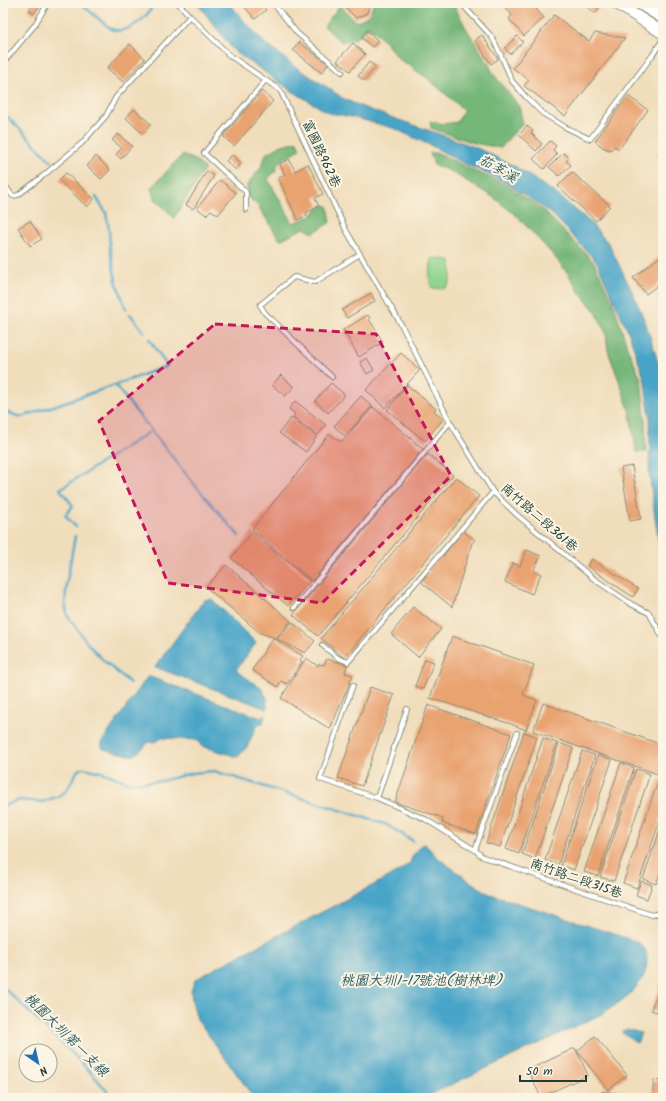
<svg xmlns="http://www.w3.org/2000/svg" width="666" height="1101" viewBox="0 0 666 1101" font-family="Kalam,'LXGW WenKai TC',sans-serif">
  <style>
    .green { fill: #90d58e; stroke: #588961 }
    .forest { fill: #74b679; stroke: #4a7a56 }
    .water { fill: #49a5c8; stroke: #34717e }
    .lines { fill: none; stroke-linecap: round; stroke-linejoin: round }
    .stream { stroke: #49a5c8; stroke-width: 2.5 }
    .building { fill: #e9a371 }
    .lane-casing { stroke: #888d78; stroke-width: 6 }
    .secondary-casing { stroke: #888d78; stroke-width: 13 }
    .lane { stroke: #fff; stroke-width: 4 }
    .secondary { stroke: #fff; stroke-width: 11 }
    .marked { fill: #c2185b; fill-opacity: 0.2; stroke: #c2185b; stroke-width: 3; stroke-dasharray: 8 5; stroke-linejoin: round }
    .labels { text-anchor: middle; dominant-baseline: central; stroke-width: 4; stroke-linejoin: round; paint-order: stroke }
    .street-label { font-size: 13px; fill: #1f3d34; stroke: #fcf5e5 }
    .water-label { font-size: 14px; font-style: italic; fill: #2c5c60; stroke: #fcf5e5 }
  </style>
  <rect width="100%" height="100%" fill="#fcf5e5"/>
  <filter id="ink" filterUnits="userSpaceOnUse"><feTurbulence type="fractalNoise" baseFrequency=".025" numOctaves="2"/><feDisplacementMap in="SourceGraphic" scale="8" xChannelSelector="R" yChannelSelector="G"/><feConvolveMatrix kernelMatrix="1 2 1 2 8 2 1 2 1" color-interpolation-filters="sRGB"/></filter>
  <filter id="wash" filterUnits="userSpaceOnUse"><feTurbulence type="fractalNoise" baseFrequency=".012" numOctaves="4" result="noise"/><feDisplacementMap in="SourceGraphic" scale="16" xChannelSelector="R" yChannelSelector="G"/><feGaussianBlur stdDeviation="0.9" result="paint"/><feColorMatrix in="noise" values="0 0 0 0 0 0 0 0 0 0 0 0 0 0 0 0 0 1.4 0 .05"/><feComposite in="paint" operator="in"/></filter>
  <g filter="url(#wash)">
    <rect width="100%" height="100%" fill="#f0ddbb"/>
    <path class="green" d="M432,258L451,260C451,275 454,295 431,287L429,278Z"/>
    <path class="forest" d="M374,3H453L466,28L489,65L494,75L519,106L523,124L509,138L501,148L474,143L431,128L430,121L443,124L457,122L464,110L427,78L399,59L381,37L369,27L355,39L341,42L324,26L340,5L356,22L369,15Z
      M297,141L300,149L278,163L276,171L268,179L293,223L309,217L323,205L328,206L331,222L313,233L304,228L280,240L258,206L248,197L247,185L261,167L266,154L282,145Z
      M430,153H438L474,171L505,184L543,210L594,262L614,305L628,349L641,379L645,416L646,452H636L630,413L621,386L608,351L606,333L596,312L581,295L569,275L554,256L518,217L493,197L450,171L434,165Z
      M182,155L196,160L205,169L174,218L154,198L151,188Z"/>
    <path class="water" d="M197,3H229L245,22L265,43L294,66L330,89L344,99L370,110L445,136L477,148L516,167L555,193L589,221L608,243L634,295L646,324L663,378V576L649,473L650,418L644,378L629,334L597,262L551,213L505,182L463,163L434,147L393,128L352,117L329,113L292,91L234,51Z
      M212,599L256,643L236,670L262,689L267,698V709L155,667L204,600Z
      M148,676L261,718L265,715L263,723L257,726L247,747L238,757L201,746L198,740L162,738L153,743L149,742L134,756L103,749L101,743Z
      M424,843L437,857L469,881L490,894L620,936C625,938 636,940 640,944C646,948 647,954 647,960C648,986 619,1003 600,1015L423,1098H254L197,1019L192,1001L191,991L195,980L216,968L398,872L410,863L413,855Z
      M627,1029L641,1033L637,1043L621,1032Z"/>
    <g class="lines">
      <path class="stream" d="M80,3L111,29C124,35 141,22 149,12C151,9 152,6 153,3
        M3,112L52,162
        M96,197L106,213L109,229L110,249L116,281L126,309
        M130,314L144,332
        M115,385L167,366L149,339
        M3,411L21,417L115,385L194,484L239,536
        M76,527L65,515L73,506L60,489L148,433
        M75,536L67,581L65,602L67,615L88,644L103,660L130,683
        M3,806L20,800L42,802L59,796L67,790L78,770L84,768L102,772L130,783L161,781L192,773L214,771L385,824L413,841
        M3,987C41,1023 80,1058 113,1098"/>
    </g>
    <g id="blocks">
      <path class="building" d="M33,3H39L41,4L34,14L29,10Z
        M243,3H260L266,10L255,19L242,4Z
        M341,3H371L367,13L356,18Z
        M501,3H531L544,18L524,36L509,19L512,15Z
        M586,3H600L602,4L595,13L584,5Z
        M554,15L589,41L595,33L625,38L565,116L524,86L529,80L513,68Z
        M367,30L378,41L372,47L361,37Z
        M482,35L498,59L491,64L475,40Z
        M517,36L523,42L510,54L505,48Z
        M299,42L328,64L322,73L293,50Z
        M353,43L365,54L350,71L337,61Z
        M130,44L145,59L123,82L107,68Z
        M369,62L376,67L364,81L358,76Z
        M262,91L273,101L234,146L223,136Z
        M628,96L648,110L619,149L614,146L611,150L604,148L595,141Z
        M134,109L151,124L143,134L126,118Z
        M527,126L533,131L531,133L542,144L536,151L519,135Z
        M118,134L132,146L121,159L116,154L122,148L112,140Z
        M550,141L556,146L553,150L557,154L544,169L533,159Z
        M663,146V157L658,154Z
        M563,153L569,158L566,161L571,165L559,176L549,167Z
        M232,155L241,163L236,170L226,161Z
        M96,156L110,170L101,179L87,166Z
        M289,159L295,171L308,164L323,194L315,198L319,206L306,213L307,215L298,220L278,178L285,175L280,164Z
        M207,171L214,176L193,209L186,205Z
        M572,172L610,206L596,221L558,186Z
        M66,173L94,199L87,207L59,180Z
        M220,180L236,193L218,215L211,210L206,215L197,208Z
        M30,221L42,239L30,246L18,228Z
        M663,254V281L646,294L633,278Z
        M371,293L375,301L347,318L342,310Z
        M368,315L370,318L369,319L383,342L359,357L343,330Z
        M401,353L420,370L385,408L366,390Z
        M367,358L374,370L367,374L360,362Z
        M281,375L294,387L285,396L272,385Z
        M331,383L345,395L328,413L315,401Z
        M407,385L436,409L434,411L443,419L425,441L387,410Z
        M361,396L372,406L345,436L334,426Z
        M295,401L326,425L318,435L293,417L295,414L289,409Z
        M373,407L423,449L312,581L252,529L329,434L341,442Z
        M291,418L317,436L306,452L279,433Z
        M428,454L453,475L318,636L293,615Z
        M632,466L641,519L630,521L621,468Z
        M456,477L479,496L344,658L321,638Z
        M463,531L475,540L472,543L452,607L421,582L430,571L428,569L441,554L443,556Z
        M252,532L310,581L288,606L231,558Z
        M527,550L541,556L533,571L541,574L532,594L505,582L513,563L520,566Z
        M592,559L638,589L633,597L587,566Z
        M226,565L291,621L276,638L260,633L206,587Z
        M413,607L441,629L418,657L391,634Z
        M292,622L315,641L305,653L277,639Z
        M452,636L534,665L523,695L537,700L526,730L511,724L430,698Z
        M273,638L303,656L300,660L302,662L287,684L281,681L278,687L252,670Z
        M306,658L318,666L319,664L324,665L327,659L347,665L345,673L353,675L330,729L281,698Z
        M425,659L434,662L423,689L415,686Z
        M370,687L394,695L362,786L338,778Z
        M543,703L663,745V776L533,731Z
        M428,705L511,734L476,834L442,823L443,818L395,802Z
        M524,732L537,737L500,847L486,843Z
        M543,738L557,743L519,854L506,849Z
        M559,743L573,748L535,859L522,854Z
        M582,751L595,755L558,865L545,860Z
        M598,755L612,760L574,870L561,865Z
        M621,763L634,768L598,876L584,872Z
        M636,769L650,774L614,881L600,877Z
        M659,778L663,780V811L637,888L623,883Z
        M663,821V865L656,884L643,879Z
        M641,881L652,885L647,899L636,895Z
        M663,977V1014L651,1010Z
        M595,1036L627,1075L608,1090L577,1051Z
        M575,1048L588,1075L541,1097L528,1070Z
        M654,1080L663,1081V1098H652Z
        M602,1091L637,1096V1098H601Z"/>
    </g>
  </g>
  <g filter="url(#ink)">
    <use href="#blocks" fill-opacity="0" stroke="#888d78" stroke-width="1"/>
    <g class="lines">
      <g class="lane-casing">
        <path id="lane" d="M178,3L190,16L229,55L280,90L346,230L402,326L450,422L493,492L517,515L594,579L631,604L649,613L663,638
          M273,3L297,33L342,72
          M461,3L492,37L500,53L512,81L526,97L542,113L565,127L590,139L652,56L663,39
          M3,63L34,26L48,3
          M3,182L11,194L13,196L18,195L43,176L82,143L106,116L116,97L190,16
          M246,210V192L204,153L265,81
          M332,377L265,313L260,305L294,277L315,282L360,254
          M294,608L450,422
          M322,645L338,658L348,662L493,492
          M353,685L320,779L377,798
          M407,709L377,798L425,819L475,850
          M517,733L475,850L483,857L640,911L652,915L663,912"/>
      </g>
      <g class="secondary-casing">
        <path id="secondary" d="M616,3L663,33
          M639,3L663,18"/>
      </g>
      <use href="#lane" class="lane"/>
      <use href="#secondary" class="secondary"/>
    </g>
  </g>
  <path class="marked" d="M215,324L376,334L451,476L322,603L168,583L99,421Z"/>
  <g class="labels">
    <g class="street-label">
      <text transform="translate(321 154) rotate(65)">富國路962巷</text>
      <text transform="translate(539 518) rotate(41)">南竹路二段361巷</text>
      <text transform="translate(576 879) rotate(19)">南竹路二段315巷</text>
    </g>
    <g class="water-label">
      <text transform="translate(498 169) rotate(30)">茄苳溪</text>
      <text x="421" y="981">桃園大圳1-17號池(樹林埤)</text>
      <text transform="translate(66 1035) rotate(45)">桃園大圳第一支線</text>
    </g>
  </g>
  <rect width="666" height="1101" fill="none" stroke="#fcf5e5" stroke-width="16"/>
  <g transform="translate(38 1063) rotate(146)"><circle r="19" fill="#fcf5e5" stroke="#a4ab9e"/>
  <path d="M0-3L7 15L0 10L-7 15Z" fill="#1f6fb2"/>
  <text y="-6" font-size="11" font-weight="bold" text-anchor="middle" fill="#1f3d34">N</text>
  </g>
  <path d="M520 1075v6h66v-6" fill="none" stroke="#1f3d34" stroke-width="2"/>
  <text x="526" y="1075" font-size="12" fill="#1f3d34" stroke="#fcf5e5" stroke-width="3" paint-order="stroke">50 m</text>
</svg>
